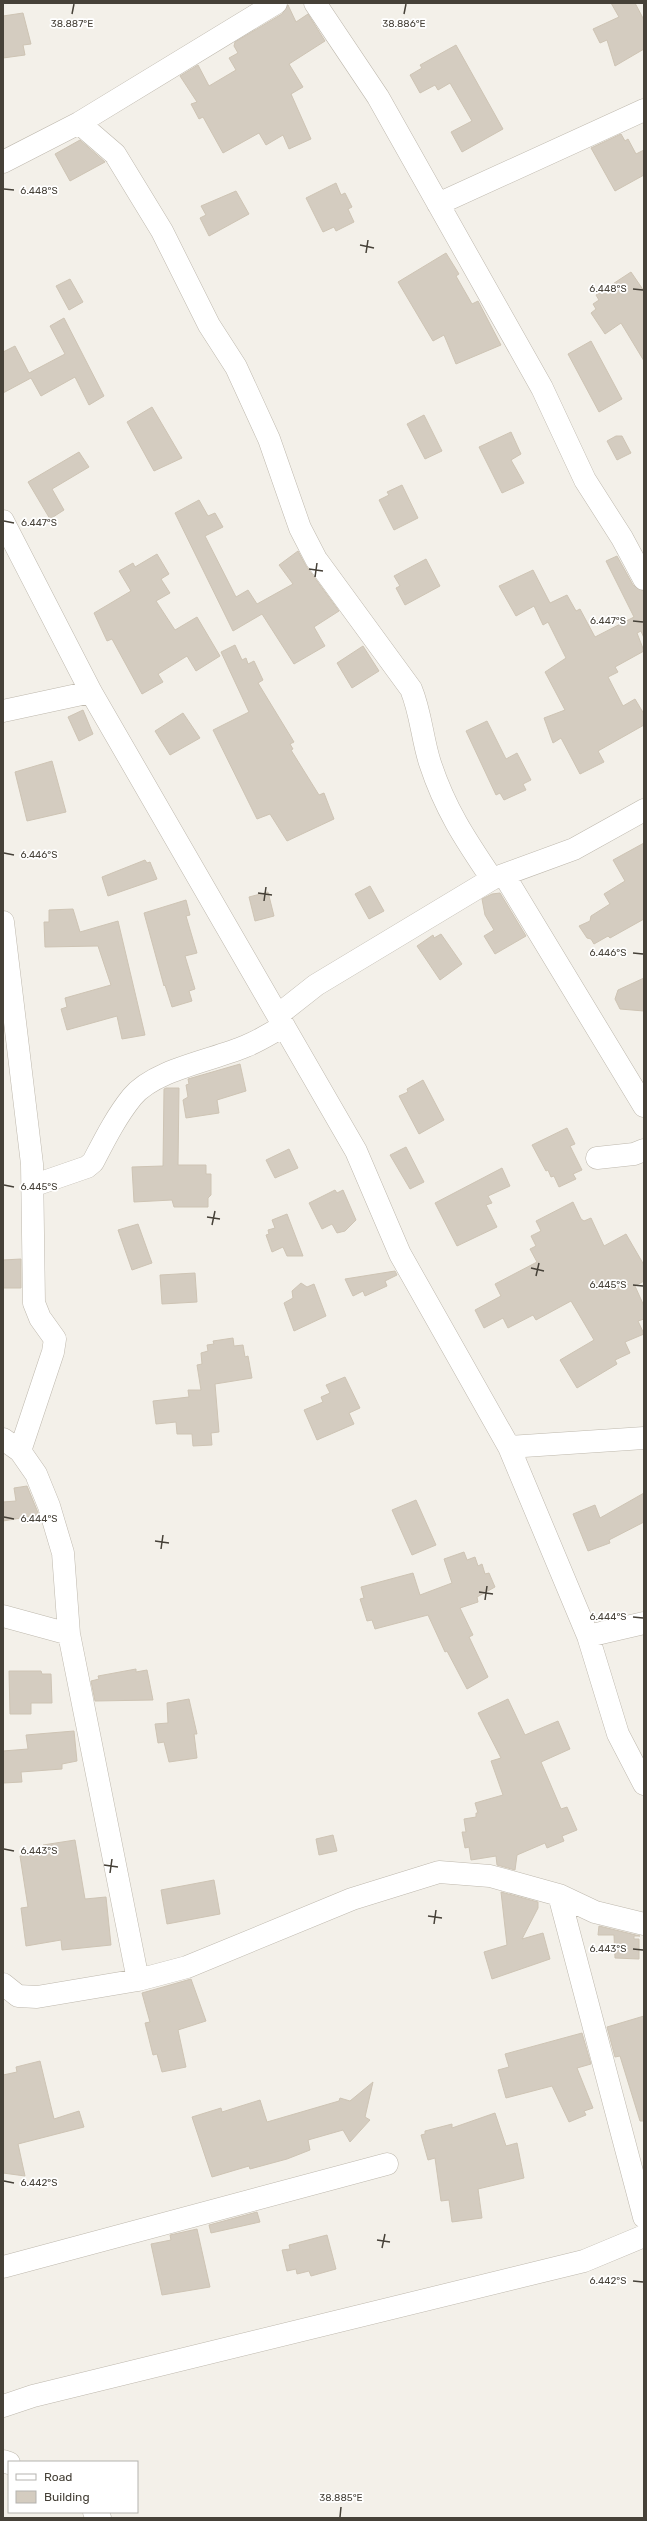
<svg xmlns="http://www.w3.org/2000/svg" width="647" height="2521" viewBox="0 0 647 2521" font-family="Rubik,sans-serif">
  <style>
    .building { fill: #d4ccc0; stroke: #cec4b4 }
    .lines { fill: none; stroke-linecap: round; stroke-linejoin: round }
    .minor-casing { stroke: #beb8ad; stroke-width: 23 }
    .minor { stroke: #fff; stroke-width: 22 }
    .ticks { fill: none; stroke: #464138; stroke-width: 1.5 }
    .ticks-label { font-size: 10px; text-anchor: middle; fill: #464138; stroke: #fff; stroke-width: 3.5; stroke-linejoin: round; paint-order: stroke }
  </style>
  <rect width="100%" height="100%" fill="#f3f0e9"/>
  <path class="building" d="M611,3H635L644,20V49L615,66L607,40L600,43L593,29L619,17Z
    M288,5L296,22L308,14L325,41L289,64L303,87L291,94L311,139L289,149L283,135L266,145L259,133L223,153L203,117L199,119L191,104L197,102L180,76L198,65L209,86L236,70L229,58L238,53L234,46L235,42L282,14Z
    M23,13L31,44L23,45L25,55L3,58V16Z
    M456,45L503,129L462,152L451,132L472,121L450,83L438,90L435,85L420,93L410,75L422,68L420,65Z
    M621,134L625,141L628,139L636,154L644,150V175L615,191L591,148Z
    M80,140L105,162L70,181L55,154Z
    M336,183L341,195L345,193L352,207L348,209L354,222L336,231L334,227L323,232L306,198Z
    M236,191L249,214L209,236L200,218L206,215L201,206Z
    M446,253L459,274L456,276L472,304L478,301L501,345L456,364L444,335L433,341L398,282Z
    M631,272L644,291V361L621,323L605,334L591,313L596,309L593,304L599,300L596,295Z
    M70,279L83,302L69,310L56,286Z
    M64,318L104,396L89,405L75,377L41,396L31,378L3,393V352L15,346L29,373L65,354L50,326Z
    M591,341L622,399L599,412L568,354Z
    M152,407L182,458L154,471L127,422Z
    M424,415L442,451L425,459L407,424Z
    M511,432L521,454L511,460L524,483L502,493L479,447Z
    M616,436H622L631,453L617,460L607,441Z
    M79,452L89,467L52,489L64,510L50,519L28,482Z
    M402,485L418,518L394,530L379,500L389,495L387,492Z
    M199,500L208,516L215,513L223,527L205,536L236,597L248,590L257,604L293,584L279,565L298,551L306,566L339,611L314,627L325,646L294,664L262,614L233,631L175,513Z
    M157,554L169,574L161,579L170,593L156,601L175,630L197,617L220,656L196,671L187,656L158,674L163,682L142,694L112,639L107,641L94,613L131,591L119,571L133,563L135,567Z
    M617,556L633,585L644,591V638L641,631L637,633L644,651L615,667L618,672L608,677L623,706L635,699L644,714V725L598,751L604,762L580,774L561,738L553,743L544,718L565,710L545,672L566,658L548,622L543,625L534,606L516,616L499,586L533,570L550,603L567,595L576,611L580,609L595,637L634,617L606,561Z
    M426,559L440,586L405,605L396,588L400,586L394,576Z
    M235,645L242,660L246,658L248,664L254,661L263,680L258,683L294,742L290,744L293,749L291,750L319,795L324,793L334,819L287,841L270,814L257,819L213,730L249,712L221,652Z
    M363,646L379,671L352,688L337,663Z
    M83,710L93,734L79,741L68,717Z
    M183,713L200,738L170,755L155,731Z
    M487,721L506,759L517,753L531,780L523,784L526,790L504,800L500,793L496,795L466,731Z
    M52,761L66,812L27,821L15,772Z
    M644,843V919L610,938L608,936L594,944L591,939L587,938L579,926L590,921L591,916L610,904L604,894L625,881L613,860Z
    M145,860L147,863L150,862L157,879L108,896L102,877Z
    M370,886L384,911L369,919L355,894Z
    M268,892L274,916L255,921L249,897Z
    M500,893L526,936L495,954L484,936L494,930L485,915L482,899L492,894Z
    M186,900L190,915L186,916L197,953L185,956L195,989L189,991L192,1001L172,1007L165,985L164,986L144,913Z
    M73,909L80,932L118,921L145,1035L122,1039L117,1016L67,1030L61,1009L67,1007L65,998L111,985L98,946L45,947L44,922H49V910Z
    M441,934L462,964L440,980L417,946L433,935L434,938Z
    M644,978V1011L620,1009L615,999L618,990Z
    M240,1064L246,1091L217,1100L219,1113L186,1118L183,1100L188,1097L186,1085L189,1084L188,1079Z
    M423,1080L444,1120L419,1134L399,1096L408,1092L407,1089Z
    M166,1088H179L178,1165H206V1174H211V1195L208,1198V1207H174L172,1200L134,1202L132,1167L163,1166L164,1089Z
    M567,1128L575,1144L570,1146L582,1170L573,1174L576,1179L559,1187L554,1176L551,1177L548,1170L546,1171L532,1145Z
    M406,1147L424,1182L410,1189L390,1155Z
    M289,1149L298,1168L275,1178L266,1160Z
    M502,1168L510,1186L488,1196L492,1203L486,1205L497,1227L457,1246L435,1203Z
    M335,1190L337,1193L343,1190L356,1220L345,1231L337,1233L332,1224L322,1229L309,1203Z
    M573,1202L581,1219L584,1221L591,1218L604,1246L626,1234L644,1265V1281L635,1286L644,1306V1319L638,1321L644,1334L625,1342L630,1353L615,1360L617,1364L577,1388L560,1360L594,1340L571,1301L536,1320L533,1315L508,1328L503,1318L484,1328L475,1310L501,1296L495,1284L537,1262L530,1249L536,1246L531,1236L541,1231L536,1221Z
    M287,1214L303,1256H287L283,1247L272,1252L266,1235L269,1234L268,1230L275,1228L272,1220Z
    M138,1224L152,1263L132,1270L118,1230Z
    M21,1259V1288H3V1260Z
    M395,1271L397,1275L385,1281L387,1286L365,1296L363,1291L353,1296L345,1279Z
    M195,1273L197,1302L162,1304L160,1275Z
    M301,1283L307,1287L314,1284L326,1316L294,1331L284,1303L293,1298L292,1291Z
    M233,1338L234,1346L243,1345L245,1357L248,1356L252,1378L215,1384L219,1432L211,1433L212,1445L193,1446L192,1434H177L176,1422L156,1424L153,1401L189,1397L188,1390H201L197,1365L202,1364L201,1353L208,1351L207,1345L214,1344L213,1341Z
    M345,1377L360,1408L349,1413L354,1424L317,1440L304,1410L323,1402L321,1397L330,1393L326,1385Z
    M27,1486L39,1515L3,1521V1502L16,1501L14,1488Z
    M644,1493V1522L609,1540L610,1543L588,1551L573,1514L595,1505L600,1518Z
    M416,1500L436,1545L412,1555L392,1510Z
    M464,1552L467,1560L475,1557L478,1566L482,1564L485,1574L489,1573L495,1587L477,1597L478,1602L460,1608L473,1635L469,1637L488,1677L467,1689L447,1651L445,1652L428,1615L375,1629L372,1620L367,1621L360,1599L364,1598L361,1587L413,1573L420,1595L452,1583L444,1559Z
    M136,1669V1672L147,1670L153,1700L95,1701L91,1681L99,1679L98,1676Z
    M9,1671H41L42,1674H51L52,1703H31V1714H10Z
    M189,1699L197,1734H194L197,1758L169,1762L164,1742L158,1743L155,1724L168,1723L167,1703Z
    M508,1699L525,1735L558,1721L570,1749L541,1762L561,1809L567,1807L577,1830L562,1836L564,1841L547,1848L545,1843L517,1855L515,1870L497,1865L496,1856L471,1860L469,1847L465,1848L462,1832H466L464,1819L476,1817V1813H478L475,1803L503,1795L491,1761L501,1758L478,1713Z
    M74,1731L77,1761L62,1764V1769L21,1772L22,1782L3,1783V1751L28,1749L26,1735Z
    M333,1835L337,1851L319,1855L316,1839Z
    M75,1840L85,1899L106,1897L111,1945L62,1950L61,1940L26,1946L21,1908L28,1907L20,1856L43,1852V1845Z
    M214,1880L220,1914L167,1924L161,1890Z
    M501,1892L538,1902V1908L522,1939L543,1933L550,1959L492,1979L484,1952L507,1945Z
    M599,1926L640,1936H634V1939H639V1959L615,1958L614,1935H598Z
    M191,1979L206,2021L178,2030L186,2067L162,2072L157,2054L153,2055L145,2023L150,2022L142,1993Z
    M644,2016V2121H640L620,2056L615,2057L607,2027Z
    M582,2033L591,2064L577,2068L593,2108L584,2111L586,2115L569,2122L552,2086L506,2098L498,2070L509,2067L505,2054Z
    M40,2061L54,2119L79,2111L84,2127L18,2144L25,2176L3,2173V2075L17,2072L16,2067Z
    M373,2082L365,2117L370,2120L350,2142L343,2130L308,2140L310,2150L287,2159L250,2169L249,2166L212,2177L192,2117L221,2108L222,2112L260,2100L267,2122L339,2101L340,2098L350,2101Z
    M495,2113L506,2146L517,2143L524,2178L478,2189L482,2218L452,2222L449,2200L441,2201L435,2158L428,2160L421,2135L425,2134V2131L452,2124V2128Z
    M257,2212L260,2222L211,2233L209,2225Z
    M197,2229L210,2287L162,2295L151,2244L171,2240L170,2235Z
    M327,2235L336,2269L311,2276L309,2271L297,2274L296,2269L287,2271L282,2250L290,2249L289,2245Z"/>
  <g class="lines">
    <g class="minor-casing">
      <path id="minor" d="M315,3L378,97L542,388L585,480L622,538L644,579
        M79,123L115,154L162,231L209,325L236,367L269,439L300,528L316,559L411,689C421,713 422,738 430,763C445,809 465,839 492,879
        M3,162L79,123L276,3
        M438,204L644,110
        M3,521L91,692L356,1151L400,1254L509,1447L588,1636L618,1734L644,1784
        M3,711L91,692
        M504,875L644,1106
        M3,922L32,1164L34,1303L40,1318L55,1339L53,1352L20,1451
        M278,1015L316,985L492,879L574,849L644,810
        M597,1158L634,1154L644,1150
        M32,1186L87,1167L93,1162C105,1139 116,1117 132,1097C155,1069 214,1060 246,1046C259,1041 271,1033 284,1026
        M3,1439L20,1451L36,1474L49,1506L63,1553L69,1634L138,1980
        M509,1447L644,1438
        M3,1616L69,1634
        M588,1636L644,1623
        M559,1895L644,2217
        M3,1984L18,1996L37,1997L138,1980L187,1967L352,1899L439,1872L490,1876L559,1895L595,1912L644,1924
        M3,2267L387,2164
        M3,2406L33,2396L584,2261L644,2236
        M3,2461L9,2463
        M94,2512L100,2518"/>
    </g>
    <use href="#minor" class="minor"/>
  </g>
  <path class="ticks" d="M72,14L74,4M404,14L406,4M4,189L14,190M360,245L374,248M366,253L368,240M633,289L643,290M4,521L14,523M309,569L323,571M315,577L317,563M633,621L643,622M4,853L14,855M258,893L272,895M264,901L266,887M633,953L643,954M4,1185L14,1187M207,1217L220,1219M212,1225L215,1211M531,1268L544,1271M536,1276L539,1263M633,1285L643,1286M4,1517L14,1519M155,1541L169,1543M161,1549L163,1535M479,1592L493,1594M485,1600L487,1586M633,1617L643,1618M4,1849L14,1851M104,1865L118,1867M110,1873L112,1859M428,1916L442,1918M434,1924L436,1910M633,1949L643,1950M4,2181L14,2183M377,2240L390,2242M382,2248L385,2234M633,2281L643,2282M340,2517L341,2507"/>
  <g class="ticks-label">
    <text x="72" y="27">38.887°E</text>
    <text x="404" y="27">38.886°E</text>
    <text x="39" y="194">6.448°S</text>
    <text x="608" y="292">6.448°S</text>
    <text x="39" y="526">6.447°S</text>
    <text x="608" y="624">6.447°S</text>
    <text x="39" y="858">6.446°S</text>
    <text x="608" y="956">6.446°S</text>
    <text x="39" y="1190">6.445°S</text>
    <text x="608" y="1288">6.445°S</text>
    <text x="39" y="1522">6.444°S</text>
    <text x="608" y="1620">6.444°S</text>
    <text x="39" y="1854">6.443°S</text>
    <text x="608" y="1952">6.443°S</text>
    <text x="39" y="2186">6.442°S</text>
    <text x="608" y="2284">6.442°S</text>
    <text x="341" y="2501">38.885°E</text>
  </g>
  <rect width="647" height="2521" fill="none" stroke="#464138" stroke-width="8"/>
  <rect x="8" y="2461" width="130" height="52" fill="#ffffff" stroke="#b5b3af"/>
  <rect x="16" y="2474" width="20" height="6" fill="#ffffff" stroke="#b5b3af"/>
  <text x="44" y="2481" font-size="12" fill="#464138">Road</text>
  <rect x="16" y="2491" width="20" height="12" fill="#d4ccc0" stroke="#b5b3af"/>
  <text x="44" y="2501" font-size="12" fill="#464138">Building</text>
</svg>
